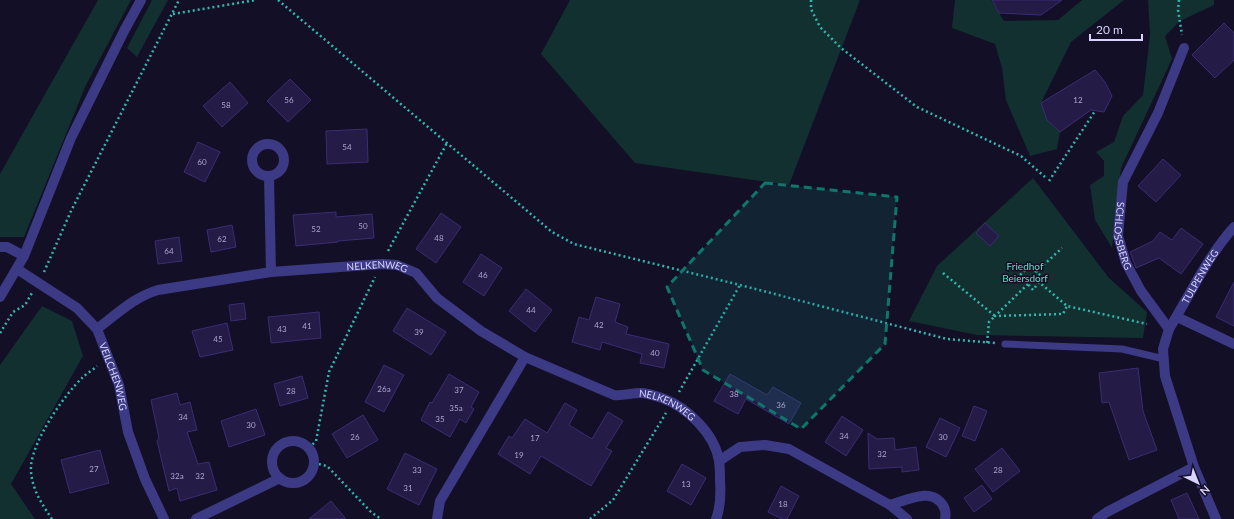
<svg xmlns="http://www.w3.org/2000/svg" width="1234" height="519" viewBox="0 0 1234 519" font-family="Lato,sans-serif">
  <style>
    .green { fill: #12302f }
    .building { fill: #241b47; stroke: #3b2d73 }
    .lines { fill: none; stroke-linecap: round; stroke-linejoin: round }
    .path { stroke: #2fb8b0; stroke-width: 2.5; stroke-dasharray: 2 3; stroke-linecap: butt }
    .service { stroke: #3d3a85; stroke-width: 7 }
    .minor { stroke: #3d3a85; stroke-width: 10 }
    .marked { fill: #0f766e; fill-opacity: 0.2; stroke: #0f766e; stroke-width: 3; stroke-dasharray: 8 5; stroke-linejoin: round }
    .labels { text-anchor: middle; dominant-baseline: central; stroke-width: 3; stroke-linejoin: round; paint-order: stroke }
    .number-label { font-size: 8px; fill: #aca6d1 }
    .street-label { font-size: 10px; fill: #d9d4ff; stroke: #130f26 }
    .park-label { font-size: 10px; fill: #5fe0c0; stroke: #130f26 }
  </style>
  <rect width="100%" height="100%" fill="#130f26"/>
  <path class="green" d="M98,0H131L86,85L24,237H0V174Z
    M152,0H168L137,57L127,48Z
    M570,0H860L789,185L635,163L541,54Z
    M955,0H991L1004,21L1058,20L1082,0H1124L1071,42L1041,103L1047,120L1060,132L1057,149L1030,156L1006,100L1002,68L995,44L952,28Z
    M1148,0H1214V5L1180,21L1165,36L1172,59L1121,168L1112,248L1095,220L1090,185L1104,176V161L1096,152L1114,142L1123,116L1143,95L1150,35Z
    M1033,178L1109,278L1147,312L1143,338L977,335L909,321L937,266Z
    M42,306L72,321L83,356L11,484L35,519H0V365Z"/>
  <path class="building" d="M992,0H1062L1041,15L999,13Z
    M1224,23L1234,33V60L1215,78L1192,55Z
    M1095,70L1105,82L1112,96L1104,112L1091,110L1060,132L1047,120L1041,103Z
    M290,79L311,100L288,122L267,101Z
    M230,82L248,103L222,127L203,106Z
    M367,129L368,162L327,164L326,131Z
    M198,142L220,152L205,182L184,172Z
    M1163,159L1181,175L1156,202L1138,186Z
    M336,212V217L372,214L374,238L338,241V242L296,246L293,215Z
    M441,213L461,227L436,263L416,249Z
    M985,223L999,236L990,246L976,233Z
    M232,225L236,247L211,252L207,230Z
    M1181,228L1203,244L1181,274L1159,258L1136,268L1130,252L1153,241L1160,232L1172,240Z
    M179,237L182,261L158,264L155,241Z
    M481,254L502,268L484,296L463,282Z
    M1234,282V326L1216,317Z
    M526,289L552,310L535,332L509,311Z
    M596,297L620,304L615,322L628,327L626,334L669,344L664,368L640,363L642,354L602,342L600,350L572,342L579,317L589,320Z
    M244,303L246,319L231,321L229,305Z
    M407,308L446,332L431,355L393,331Z
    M319,312L321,338L271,343L268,317Z
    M227,323L233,350L200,357L192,331Z
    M384,365L404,375L384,412L365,402Z
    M1138,368L1143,411L1157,450L1129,460L1109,402L1102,403L1099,373Z
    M449,374L479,392L471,407L474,409L466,423L460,419L450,437L421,420L430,402L432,403Z
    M730,374L767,395L773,387L801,403L789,424L746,399L738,414L714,401Z
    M302,376L308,398L280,406L274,384Z
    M177,393L180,405L190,402L197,430L187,432L198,464L209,462L217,490L180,501L177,488L169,491L157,441L159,438L151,400Z
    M565,403L577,410L569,425L592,439L608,412L623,421L606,448L612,451L591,486L541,456L530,474L498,454L509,436L512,438L525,419L547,433Z
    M974,406L987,411L975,441L962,436Z
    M256,409L265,435L229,447L221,421Z
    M363,415L378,440L347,458L332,434Z
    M842,416L863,430L846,456L825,442Z
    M940,418L960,428L946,457L926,447Z
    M868,433L877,439L894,438L895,450L916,447L919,470L902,472V467L869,469Z
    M1002,448L1020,471L993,492L975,469Z
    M100,450L109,483L70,493L61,460Z
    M405,453L437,469L419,505L387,489Z
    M682,464L706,478L691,505L667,491Z
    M982,485L992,499L974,512L964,498Z
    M781,486L799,496L787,519H782L768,512Z
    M1187,493L1199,519H1179L1171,500Z
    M331,501L346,519H309Z"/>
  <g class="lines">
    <path class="path" d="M278,0L552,232L574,244L740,285L947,339L995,343
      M811,0V9L820,27L841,48L917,107L1021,156L1045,177
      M1179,0L1178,10L1182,35
      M173,14L256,0
      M1049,181L1095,111
      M388,251L447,143
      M44,272L71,211L179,0
      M1036,272L1062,248
      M943,273L995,316L989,322L987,343
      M1039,282L1033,290L1020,275L1030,266L1043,278L1039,282L1067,306L1147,324
      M1028,284L995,316L1063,314L1067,306
      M0,333L13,312L25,305L32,293
      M679,392L740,285
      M309,448L316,441L329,372L375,277
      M314,463L327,466L371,512L381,519
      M52,519C41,503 30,486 31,466C33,440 64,395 83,377C87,373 93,370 97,366
      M590,519L613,500L666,413"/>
    <path class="service" d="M1005,344L1122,349L1164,359"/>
    <g class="minor">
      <path id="s1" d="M1184,48L1158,113L1123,182L1118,236L1126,263L1141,291L1169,329L1163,349L1165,376L1194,467L1216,519"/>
      <circle cx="268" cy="160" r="16"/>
      <path d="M269,176L271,272"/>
      <path d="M0,247H7L24,256"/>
      <path id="s2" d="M17,269L77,308L97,329L119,385L128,432L145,479L164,519"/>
      <path d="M0,297L24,256L71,138L124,31L141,0"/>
      <path d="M1177,317L1234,344"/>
      <path id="s3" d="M97,329C117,314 134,297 158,290L271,272L382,264L397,265L416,273L437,298L481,331L525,357L614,395C623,396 631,393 641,393C647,393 656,396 662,398C687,407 715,434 719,461C720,467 720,474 720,480C721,494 721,506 716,519"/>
      <path id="s4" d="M1169,329C1190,295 1207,257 1234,227"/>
      <circle cx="293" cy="462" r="21"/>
      <path d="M719,461L740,447L765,445L789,449L890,505L907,519"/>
      <path d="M890,505C900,502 912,497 922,496C936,494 948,505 945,519"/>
      <path d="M196,519L280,478"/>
      <path d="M437,519L440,501L525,357"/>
      <path d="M1097,519L1107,512L1194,467"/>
    </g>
  </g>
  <path class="marked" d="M765,183L897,197L885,344L801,429L703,370L667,287Z"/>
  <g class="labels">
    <g class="number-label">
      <text x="289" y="100">56</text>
      <text x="1078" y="100">12</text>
      <text x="226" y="105">58</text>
      <text x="347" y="147">54</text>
      <text x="202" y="162">60</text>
      <text x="363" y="226">50</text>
      <text x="316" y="229">52</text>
      <text x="439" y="238">48</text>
      <text x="222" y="239">62</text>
      <text x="169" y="251">64</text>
      <text x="483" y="275">46</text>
      <text x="531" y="310">44</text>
      <text x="599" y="325">42</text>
      <text x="307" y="326">41</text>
      <text x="282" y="329">43</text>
      <text x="419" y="332">39</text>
      <text x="218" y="339">45</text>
      <text x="655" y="353">40</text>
      <text x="384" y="389">26a</text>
      <text x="459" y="390">37</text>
      <text x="291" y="391">28</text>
      <text x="734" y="394">38</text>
      <text x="781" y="405">36</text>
      <text x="456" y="408">35a</text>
      <text x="183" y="417">34</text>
      <text x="440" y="419">35</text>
      <text x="251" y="425">30</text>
      <text x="844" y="436">34</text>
      <text x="355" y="437">26</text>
      <text x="943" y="437">30</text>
      <text x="535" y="438">17</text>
      <text x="882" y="454">32</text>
      <text x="519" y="455">19</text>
      <text x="94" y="469">27</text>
      <text x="417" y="470">33</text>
      <text x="998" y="470">28</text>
      <text x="177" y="476">32a</text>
      <text x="200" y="476">32</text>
      <text x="686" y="484">13</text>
      <text x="408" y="488">31</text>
      <text x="783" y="504">18</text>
    </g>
    <g class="street-label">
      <text stroke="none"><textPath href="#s1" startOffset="202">SCHLOSSBERG</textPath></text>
      <text stroke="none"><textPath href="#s3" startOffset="294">NELKENWEG</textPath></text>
      <text stroke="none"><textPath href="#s4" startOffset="61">TULPENWEG</textPath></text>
      <text stroke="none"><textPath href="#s2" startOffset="151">VEILCHENWEG</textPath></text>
      <text stroke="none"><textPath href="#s3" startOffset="626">NELKENWEG</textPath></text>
    </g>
    <g class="park-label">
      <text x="1025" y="266">Friedhof<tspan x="1025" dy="12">Beiersdorf</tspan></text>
    </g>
  </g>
  <g transform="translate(1198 483) rotate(137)" stroke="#130f26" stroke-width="3" paint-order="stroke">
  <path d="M0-3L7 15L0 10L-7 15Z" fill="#d9d4ff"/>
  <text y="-6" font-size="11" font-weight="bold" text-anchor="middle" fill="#d9d4ff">N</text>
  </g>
  <path d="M1090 34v6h52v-6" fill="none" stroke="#d9d4ff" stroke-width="2"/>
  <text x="1096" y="34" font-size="12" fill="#d9d4ff" stroke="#130f26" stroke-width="3" paint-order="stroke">20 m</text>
</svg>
